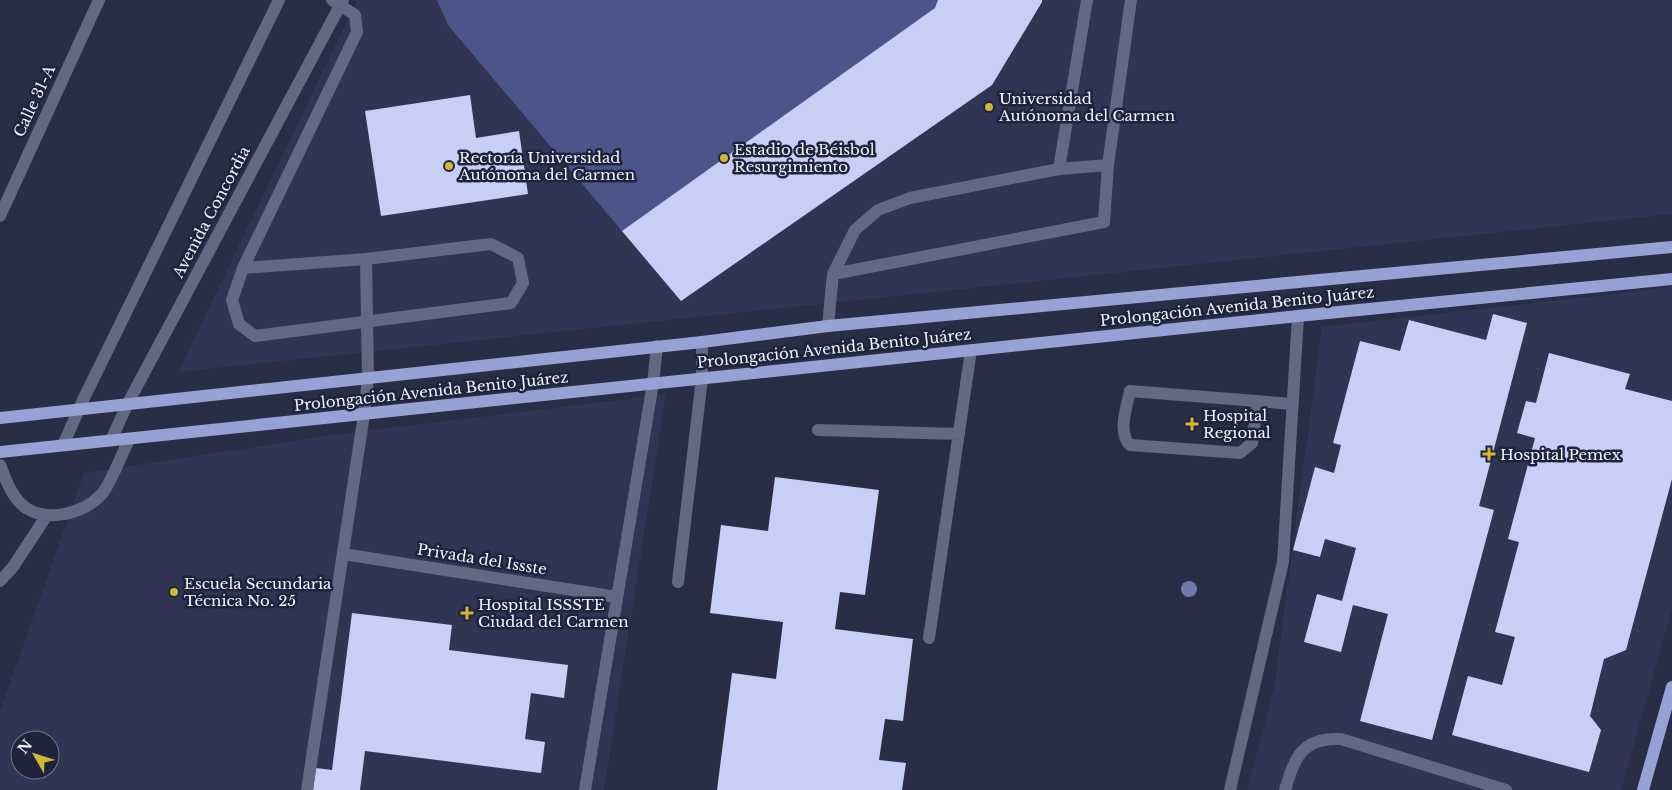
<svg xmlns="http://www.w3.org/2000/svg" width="1672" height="790" viewBox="0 0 1672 790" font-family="'Libre Baskerville',serif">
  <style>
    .built { fill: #2f3553; fill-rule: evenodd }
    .green { fill: #4c5589 }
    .building { fill: #c7cff6 }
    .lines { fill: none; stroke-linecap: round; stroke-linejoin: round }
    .minor { stroke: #636982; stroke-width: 12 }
    .major { stroke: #96a1d5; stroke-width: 12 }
    .tree { fill: #717baa }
    .poi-dot { fill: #d4b635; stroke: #1f233b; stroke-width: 2 }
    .labels { text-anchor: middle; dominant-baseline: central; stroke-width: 5; stroke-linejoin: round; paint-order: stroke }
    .poi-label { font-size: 15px; fill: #f1f4fd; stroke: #1f233b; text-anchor: start }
    .street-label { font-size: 15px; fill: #f1f4fd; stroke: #1f233b }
  </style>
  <rect width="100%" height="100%" fill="#292d45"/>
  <path class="built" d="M357,0H1672V214L178,372Z
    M1672,287V609L1621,790H1247L1274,688L1322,327Z
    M666,394L604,790H0V711L84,473L332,435ZM20,740H50V770H20Z"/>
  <path class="green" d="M437,0H1042V2L992,85L681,301L448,25Z"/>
  <path class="building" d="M938,0H1042V2L992,85L681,301L622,231L935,8Z
    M470,95L476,138L519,131L528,194L381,216L365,111Z
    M1493,314L1527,323L1479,506L1494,510L1432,740L1360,721L1388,614L1353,605L1341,652L1304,642L1317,594L1342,601L1356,548L1325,539L1320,557L1293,550L1315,467L1334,473L1341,445L1333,443L1360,341L1400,351L1409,320L1486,340Z
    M1549,353L1630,374L1625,389L1672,401V479L1626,650L1604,659L1590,716L1601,730L1589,772L1452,735L1468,676L1502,685L1515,637L1495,632L1519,542L1508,539L1535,438L1517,433L1526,401L1536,403Z
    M775,477L879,490L865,595L840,592L835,629L913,639L903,721L885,719L879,760L906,763L902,790H717L732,673L776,679L783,622L710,613L721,525L768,531Z
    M352,613L452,625L449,650L568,665L564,698L531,693L525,739L545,742L541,773L365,751L360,790H313L316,768L332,770Z"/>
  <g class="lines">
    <path class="minor" d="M1059,169L1087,0
      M0,216L99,0
      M243,268L366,259L491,244L518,258L523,283L511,303L255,336L239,324L232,300L243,268L357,32L355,15L332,0
      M833,274L1104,222L1108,165L1131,0
      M828,326L833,274L855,230L878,210L910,198L1059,169L1108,165
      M1258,401L1252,443L1240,453L1130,445C1117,432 1127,407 1130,391L1293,404
      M818,430L959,434
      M111,440L128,403L343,0
      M63,445L84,398L279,0
      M0,465C6,480 12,498 26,508C48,522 83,514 101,495C110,486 122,453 129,440
      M343,554L617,597
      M0,581L13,567L47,515
      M678,582L702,378V342
      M929,638L971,350
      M307,790L364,414L368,379L366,259
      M585,790L653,383L657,346
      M1230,790L1283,562L1298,316
      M1285,790C1295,757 1302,737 1341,739L1506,790"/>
    <path class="major" d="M0,418L702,342L828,326L1672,247
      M0,452L1298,316L1672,279
      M1643,790L1672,687"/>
  </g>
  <circle class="tree" cx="1189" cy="589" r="8"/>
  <g class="poi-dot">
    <circle cx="989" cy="107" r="5"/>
    <circle cx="724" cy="158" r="5"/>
    <circle cx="449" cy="166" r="5"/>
    <path d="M1189.5 416.5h5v5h5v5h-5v5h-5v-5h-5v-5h5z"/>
    <path d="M1486.5 446.5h5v5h5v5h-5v5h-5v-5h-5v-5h5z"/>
    <circle cx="174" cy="592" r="5"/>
    <path d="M464.5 605.5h5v5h5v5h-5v5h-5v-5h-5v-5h5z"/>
  </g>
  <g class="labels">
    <g class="poi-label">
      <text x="999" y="98">Universidad<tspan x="999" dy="17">Autónoma del Carmen</tspan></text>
      <text x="734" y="149">Estadio de Béisbol<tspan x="734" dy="17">Resurgimiento</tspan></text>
      <text x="459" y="157">Rectoría Universidad<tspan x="459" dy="17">Autónoma del Carmen</tspan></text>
      <text x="1203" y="415">Hospital<tspan x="1203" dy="17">Regional</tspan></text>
      <text x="1500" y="454">Hospital Pemex</text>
      <text x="184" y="583">Escuela Secundaria<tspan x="184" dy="17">Técnica No. 25</tspan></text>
      <text x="478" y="604">Hospital ISSSTE<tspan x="478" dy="17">Ciudad del Carmen</tspan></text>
    </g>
    <g class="street-label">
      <text transform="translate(34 101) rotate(-65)">Calle 31-A</text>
      <text transform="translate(211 212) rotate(-62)">Avenida Concordia</text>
      <text transform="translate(1237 306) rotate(-6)">Prolongación Avenida Benito Juárez</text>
      <text transform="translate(834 348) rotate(-6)">Prolongación Avenida Benito Juárez</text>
      <text transform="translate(431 391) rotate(-6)">Prolongación Avenida Benito Juárez</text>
      <text transform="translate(482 559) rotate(9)">Privada del Issste</text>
    </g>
  </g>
  <g transform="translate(35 755) rotate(309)"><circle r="24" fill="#1f233b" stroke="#737789"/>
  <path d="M0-4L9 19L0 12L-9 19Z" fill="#d4b635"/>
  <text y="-8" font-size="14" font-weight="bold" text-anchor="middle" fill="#f1f4fd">N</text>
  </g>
</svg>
